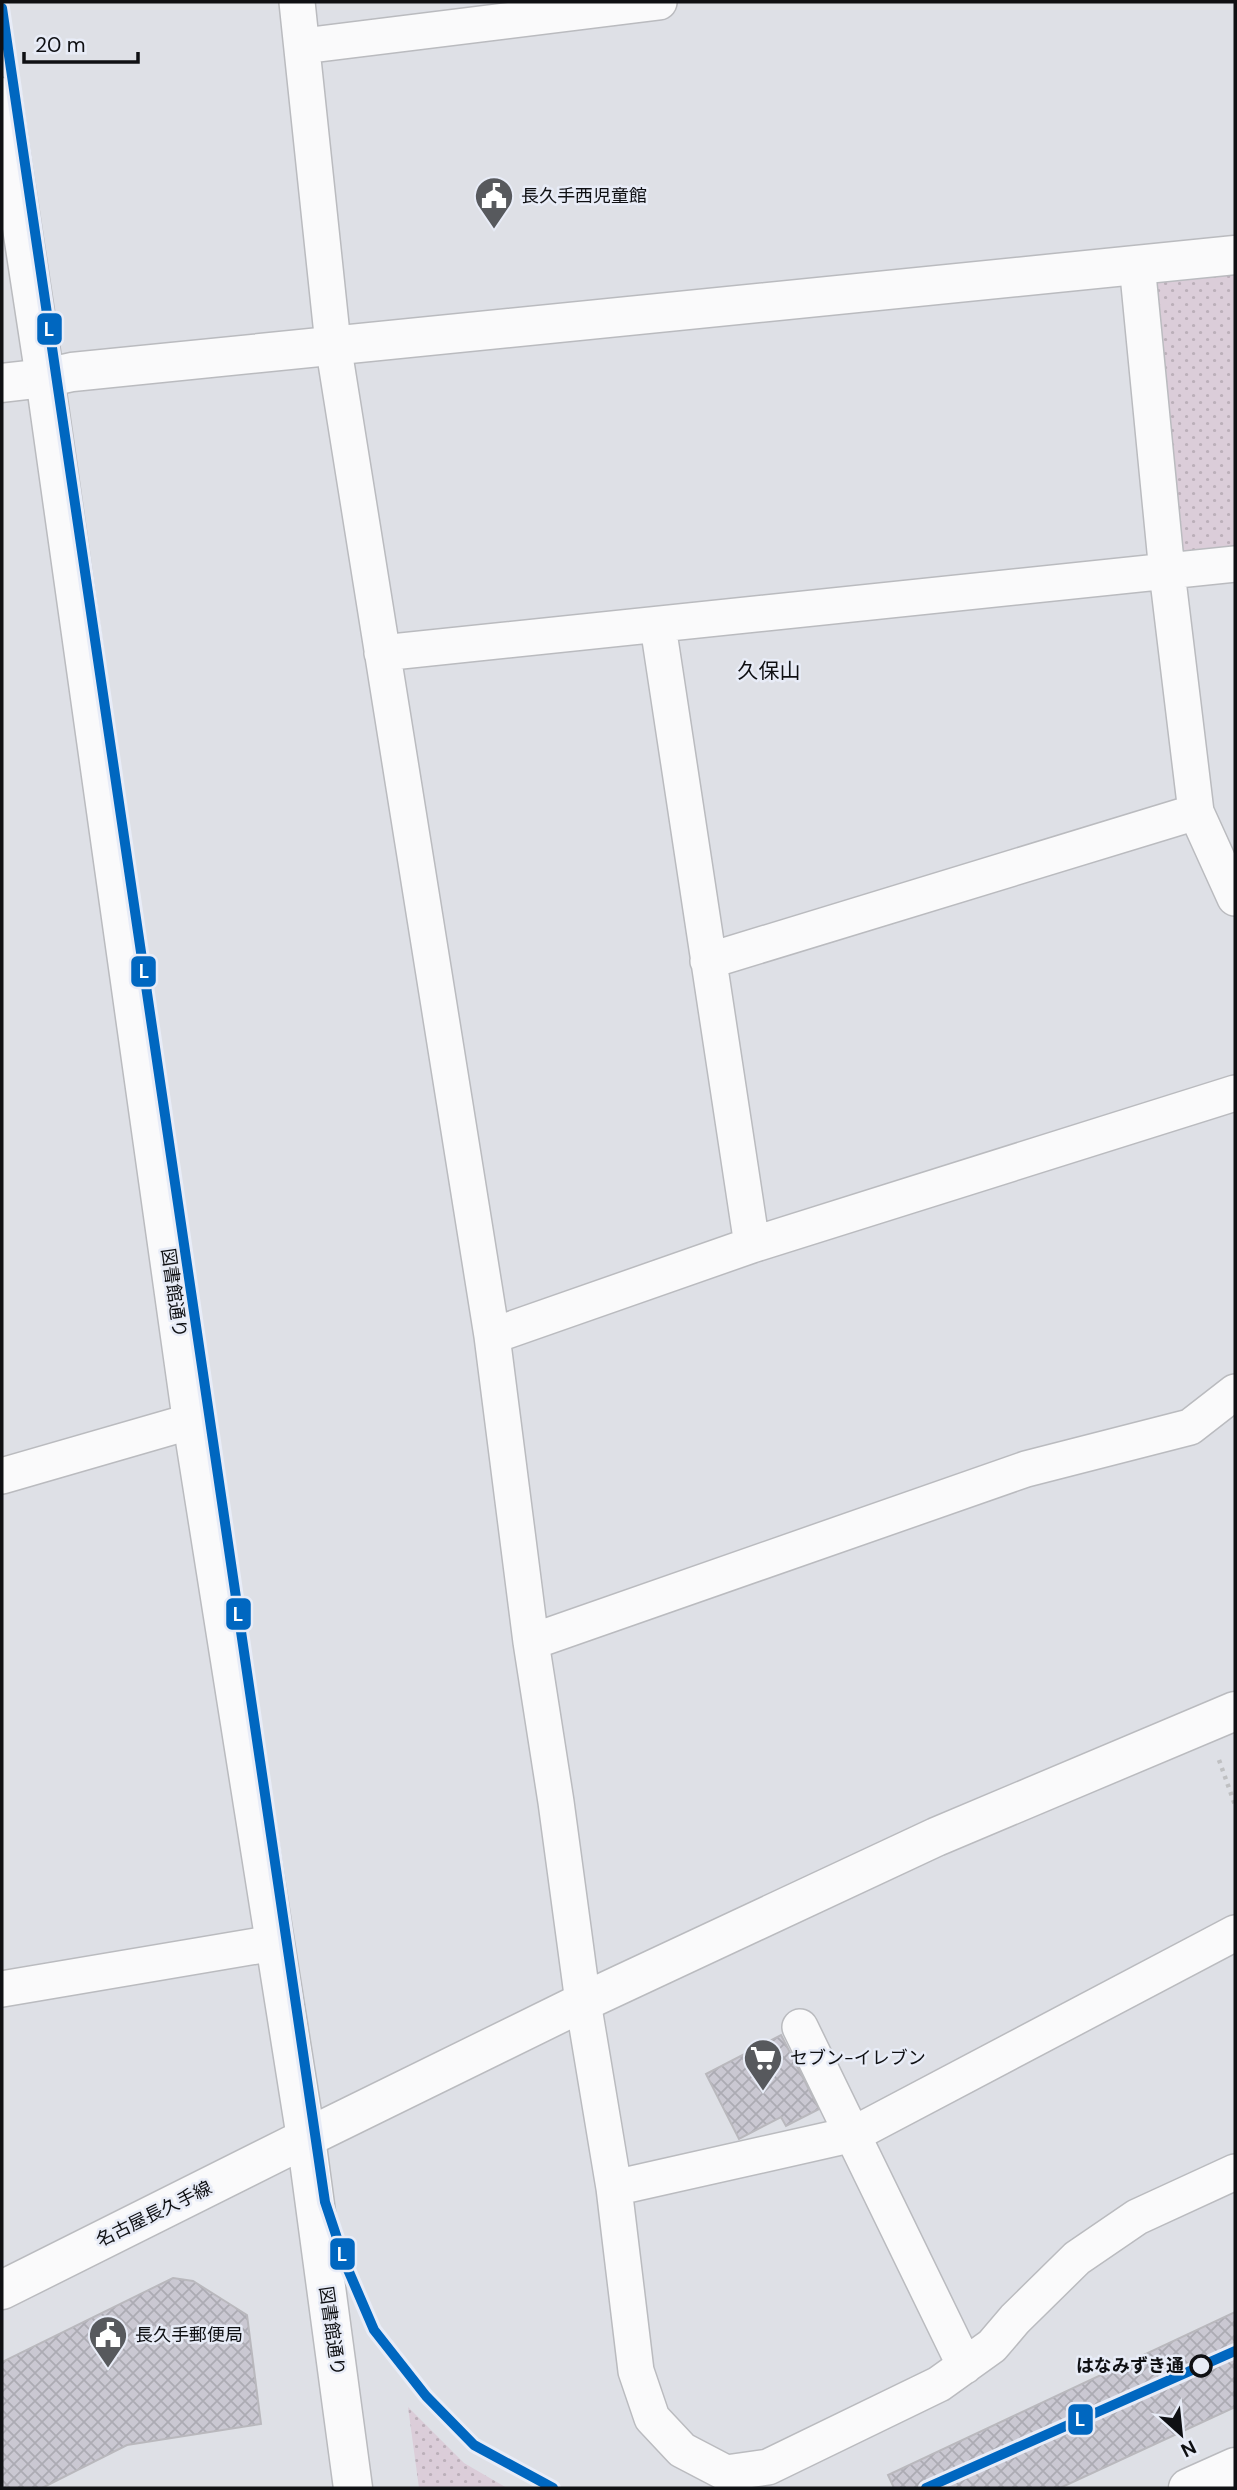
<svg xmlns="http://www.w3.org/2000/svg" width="1237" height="2490" viewBox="0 0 1237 2490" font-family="'DM Sans','Noto Sans JP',sans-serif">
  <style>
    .park { fill: url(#park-dots) }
    .building { fill: url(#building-cross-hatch); stroke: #b9b8bd; stroke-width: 2 }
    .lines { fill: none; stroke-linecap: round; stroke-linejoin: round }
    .minor-casing { stroke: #babbbf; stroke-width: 38 }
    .tertiary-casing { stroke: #babbbf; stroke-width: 41 }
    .primary-casing { stroke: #babbbf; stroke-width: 41 }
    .path { stroke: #bfc0c2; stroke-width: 4.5; stroke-dasharray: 3.5 5; stroke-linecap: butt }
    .minor { stroke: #fafafb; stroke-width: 35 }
    .tertiary { stroke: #fafafb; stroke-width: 38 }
    .primary { stroke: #fafafb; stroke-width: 38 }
    .rail-1-casing { stroke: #e8ecf7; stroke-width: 16 }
    .rail-1 { stroke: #0067c0; stroke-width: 10 }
    .stop-dot { fill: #e8ecf7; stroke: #0f1013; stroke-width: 3.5 }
    .labels { text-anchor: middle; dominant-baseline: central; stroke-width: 5; stroke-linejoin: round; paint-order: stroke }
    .poi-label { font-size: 18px; fill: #0f1013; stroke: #e8ecf7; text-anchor: start }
    .street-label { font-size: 18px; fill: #0f1013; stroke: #e8ecf7 }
    .stop-label { font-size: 18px; font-weight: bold; fill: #0f1013; stroke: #e8ecf7; text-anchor: end }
    .quarter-label { font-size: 21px; fill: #0f1013; stroke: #e8ecf7 }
    .line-badge { stroke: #e8ecf7; stroke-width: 2.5 }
    .badge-label { font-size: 19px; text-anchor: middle; font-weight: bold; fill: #fff }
  </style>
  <defs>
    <pattern id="park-dots" width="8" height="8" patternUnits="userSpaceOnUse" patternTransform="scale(1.75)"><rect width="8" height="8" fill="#dbcdd9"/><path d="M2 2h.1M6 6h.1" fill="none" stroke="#bbafb9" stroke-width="1.8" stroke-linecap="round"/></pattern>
    <pattern id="building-cross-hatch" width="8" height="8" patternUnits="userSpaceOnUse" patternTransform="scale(1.75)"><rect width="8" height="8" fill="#cac8d2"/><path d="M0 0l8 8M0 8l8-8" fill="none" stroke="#acabb3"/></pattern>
  </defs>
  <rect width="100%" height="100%" fill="#dee0e6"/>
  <path class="park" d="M1235,269V553L1181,559L1144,278Z
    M408,2407L464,2463L507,2488H419Z"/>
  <path class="building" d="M781,2035L819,2109L786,2126L781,2117L739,2139L706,2074Z
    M173,2278L193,2281L247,2315L261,2424L127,2445L42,2488H2V2362Z
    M1235,2312V2407L1060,2488H894L888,2475Z"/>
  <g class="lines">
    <g class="minor-casing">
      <path id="minor" d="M297,2L333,344L492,1336L531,1642L556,1802L583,2002L614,2188L636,2371L652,2418L682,2450L726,2473L768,2467L939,2384L992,2346L1015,2319L1077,2258L1137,2217L1235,2172
        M303,46L659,2
        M1137,264L1167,572L1196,812L1235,898
        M658,626L752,1245
        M382,653L1235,564
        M708,961L1196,812
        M492,1336L752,1245L1235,1093
        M2,1476L192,1421
        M531,1642L1026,1469L1190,1427L1235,1392
        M2,1989L274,1943
        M800,2027L965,2366
        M614,2188L854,2134L1235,1933"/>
    </g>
    <g class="tertiary-casing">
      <path id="tertiary" d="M2,383L45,378L72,372L1235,255
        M306,2138L583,2002L936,1837L1235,1711"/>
    </g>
    <g class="primary-casing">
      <path id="primary" d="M2,97L45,378L192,1421L306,2138L353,2488
        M2,2290L306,2138
        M1188,2488L1235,2467"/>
    </g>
    <path class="path" d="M1219,1760L1235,1805"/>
    <use href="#minor" class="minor"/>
    <use href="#tertiary" class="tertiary"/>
    <use href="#primary" class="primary"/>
    <g class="rail-1-casing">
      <path id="rail-1" d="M2,8L325,2202L346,2265L374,2330L426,2396L474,2445L553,2488
        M926,2488L1235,2351"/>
    </g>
    <use href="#rail-1" class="rail-1"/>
  </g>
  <defs>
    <g id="civic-pin" transform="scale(2.0125)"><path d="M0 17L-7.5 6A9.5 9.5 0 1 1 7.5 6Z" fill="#57595d" stroke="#e8ecf7"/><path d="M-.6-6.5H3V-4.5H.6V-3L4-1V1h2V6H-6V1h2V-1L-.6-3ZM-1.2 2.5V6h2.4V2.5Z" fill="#fff"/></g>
    <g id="supermarket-pin" transform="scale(2.0125)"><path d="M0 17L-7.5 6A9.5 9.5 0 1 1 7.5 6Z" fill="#57595d" stroke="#e8ecf7"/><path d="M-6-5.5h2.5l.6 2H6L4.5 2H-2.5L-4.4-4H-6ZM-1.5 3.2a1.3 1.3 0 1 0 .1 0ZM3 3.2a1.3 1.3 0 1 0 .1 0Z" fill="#fff"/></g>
  </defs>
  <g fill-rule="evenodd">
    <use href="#civic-pin" x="494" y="196"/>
    <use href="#supermarket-pin" x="763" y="2058"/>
    <use href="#civic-pin" x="108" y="2335"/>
  </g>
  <circle class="stop-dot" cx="1201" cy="2366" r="10"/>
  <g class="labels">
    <g class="poi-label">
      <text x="521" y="196">長久手西児童館</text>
      <text x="790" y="2058">セブン-イレブン</text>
      <text x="135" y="2335">長久手郵便局</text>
    </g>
    <g class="street-label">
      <text transform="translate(174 1293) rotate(82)">図書館通り</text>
      <text transform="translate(154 2214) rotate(-26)">名古屋長久手線</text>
      <text transform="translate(332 2331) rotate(82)">図書館通り</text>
    </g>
    <g class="stop-label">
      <text x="1184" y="2366">はなみずき通</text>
    </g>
    <g class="quarter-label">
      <text x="769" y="671">久保山</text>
    </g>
  </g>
  <g class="line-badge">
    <rect x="36" y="312" width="27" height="34" rx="7" fill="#0067c0"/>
    <rect x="130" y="955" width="27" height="33" rx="7" fill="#0067c0"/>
    <rect x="225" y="1597" width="27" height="34" rx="7" fill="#0067c0"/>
    <rect x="329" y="2237" width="27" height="34" rx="7" fill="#0067c0"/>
    <rect x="1067" y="2403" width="27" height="33" rx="7" fill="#0067c0"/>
  </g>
  <g class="badge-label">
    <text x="49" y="336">L</text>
    <text x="144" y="978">L</text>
    <text x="238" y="1621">L</text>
    <text x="342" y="2261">L</text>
    <text x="1080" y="2426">L</text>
  </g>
  <rect width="1237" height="2490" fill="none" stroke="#0f1013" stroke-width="7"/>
  <g transform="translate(1181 2434) rotate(153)" stroke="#e8ecf7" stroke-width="5" paint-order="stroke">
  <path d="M0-5L12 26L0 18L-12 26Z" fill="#0f1013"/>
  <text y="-10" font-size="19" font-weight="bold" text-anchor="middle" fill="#0f1013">N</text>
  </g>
  <path d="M24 52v10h114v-10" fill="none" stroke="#0f1013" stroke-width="3.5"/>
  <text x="35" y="52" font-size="21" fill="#0f1013" stroke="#e8ecf7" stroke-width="5" paint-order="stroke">20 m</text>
</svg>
